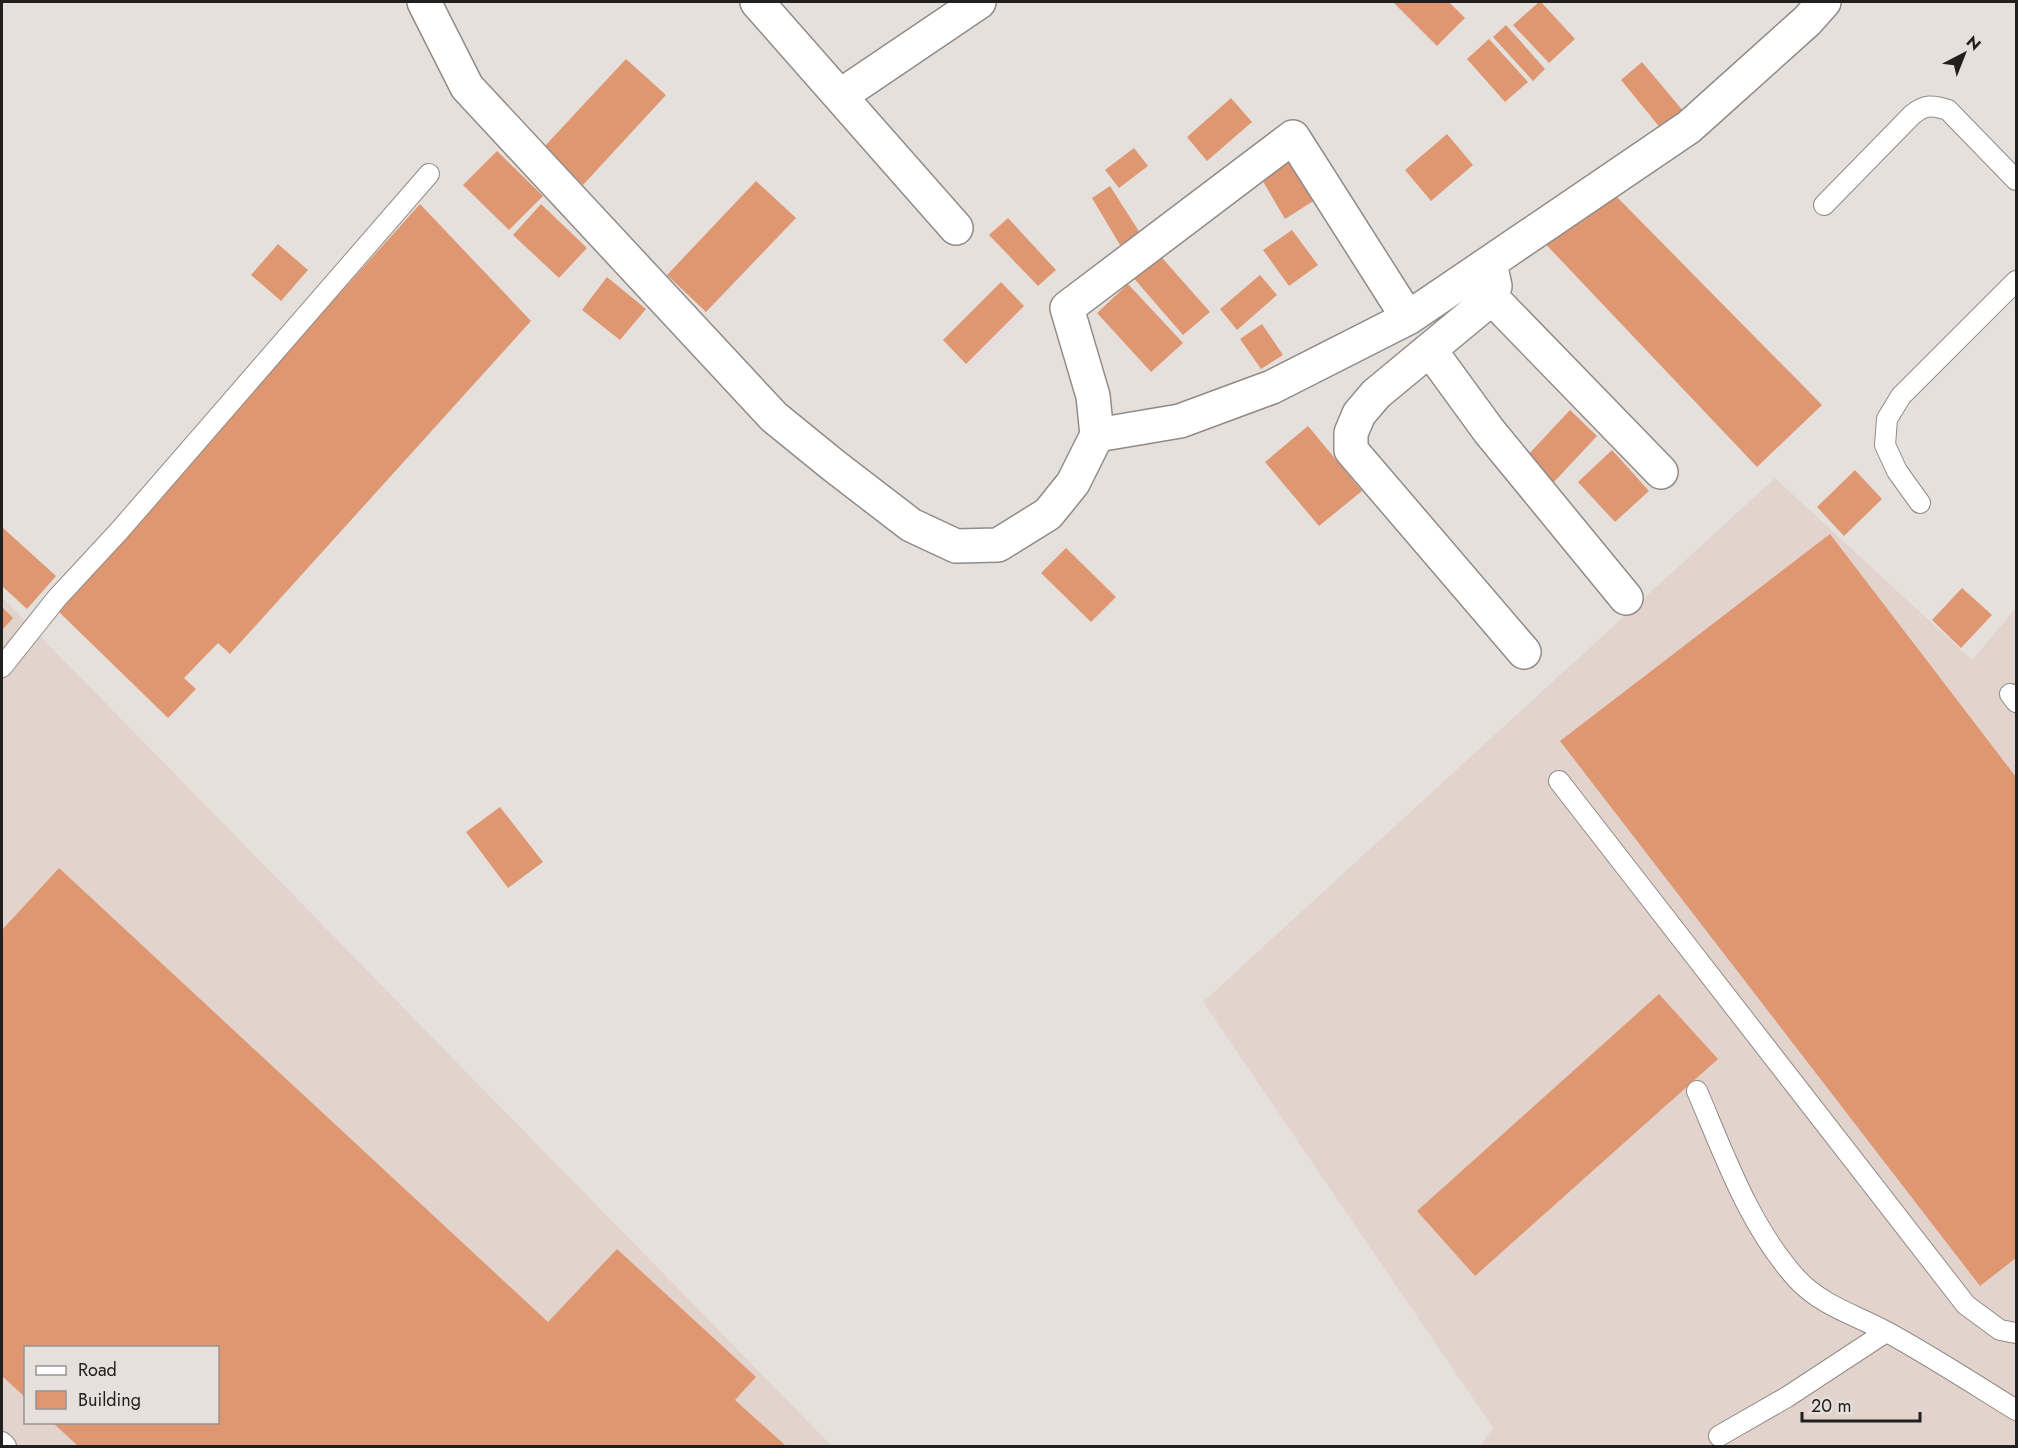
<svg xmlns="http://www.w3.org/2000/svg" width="2018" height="1448" viewBox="0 0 2018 1448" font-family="Jost,sans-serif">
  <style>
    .built { fill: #e2d4cd; fill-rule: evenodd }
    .building { fill: #df9772 }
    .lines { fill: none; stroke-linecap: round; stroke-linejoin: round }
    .lane-casing { stroke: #918b88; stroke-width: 22 }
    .street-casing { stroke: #918b88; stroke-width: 36 }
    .lane { stroke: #fff; stroke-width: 20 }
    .street { stroke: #fff; stroke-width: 33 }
  </style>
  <rect width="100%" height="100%" fill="#e6e0dd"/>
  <path class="built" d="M1775,478L1972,660L2016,608V1446H1480L1493,1428L1203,1002Z
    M2,597L832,1446H2ZM26,1348H218V1422H26Z"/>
  <path class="building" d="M1393,2H1449L1465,18L1437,46Z
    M1539,2H1541L1575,39L1549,63L1513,25Z
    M1506,25L1545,69L1533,81L1493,37Z
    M1489,39L1528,82L1505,102L1467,59Z
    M626,59L666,95L583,185L543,148Z
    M1642,62L1684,112L1662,130L1621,80Z
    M1231,98L1252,122L1207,161L1187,137Z
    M1447,134L1473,165L1431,201L1405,170Z
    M1134,148L1148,166L1119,188L1105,170Z
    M497,151L543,196L509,230L463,185Z
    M1291,160L1315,200L1285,219L1261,178Z
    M756,181L796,218L706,312L667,275Z
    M1110,186L1140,233L1120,245L1092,198Z
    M1612,192L1822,405L1757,467L1537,235Z
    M420,204L531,321L230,654L218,643L184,678L196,689L168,718L56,609Z
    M541,204L587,248L559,278L513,235Z
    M1008,218L1056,270L1038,286L989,235Z
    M1292,230L1318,265L1289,286L1263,250Z
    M278,244L308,270L281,301L251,275Z
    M1157,252L1210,312L1183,335L1131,275Z
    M1260,275L1277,295L1237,330L1220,309Z
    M607,277L646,309L620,340L582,310Z
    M1001,282L1024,306L966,364L943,340Z
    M1128,284L1183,343L1151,372L1097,313Z
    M1262,324L1283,355L1261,369L1240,339Z
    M1570,410L1597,436L1554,482L1526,457Z
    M1308,426L1362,491L1319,526L1265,462Z
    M1612,450L1649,491L1615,522L1578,482Z
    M1855,470L1882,499L1844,536L1817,507Z
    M2,527L56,576L27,609L2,586Z
    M1830,534L2016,777V1258L1980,1286L1560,741Z
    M1066,548L1116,597L1091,622L1041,573Z
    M1962,588L1992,615L1961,648L1932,620Z
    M2,607L13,618L2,630Z
    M500,807L543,862L508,888L466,832Z
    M59,868L548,1322L617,1249L756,1377L735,1400L786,1446H78L52,1422H218V1348H26V1398L2,1376V930Z
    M1659,994L1718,1059L1475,1276L1417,1211Z"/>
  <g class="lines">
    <g class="lane-casing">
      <path id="lane" d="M1824,205L1912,115C1925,104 1933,105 1948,110L2016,180
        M1920,503L1897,471L1885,445L1887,419L1901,396L2016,281
        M2,667L57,598L120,530L429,174
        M2010,694L2016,702
        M1559,781L1966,1305L2000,1330L2016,1333
        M1697,1091C1725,1156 1749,1226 1797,1279C1822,1306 1856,1315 1887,1332C1931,1356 1974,1384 2016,1410
        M1719,1436L1787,1397L1886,1332
        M2,1442L6,1446"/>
    </g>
    <g class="street-casing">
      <path id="street" d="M424,2L467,87L774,417L833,465L911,525L956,546L998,545L1048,514L1073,483L1097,435L1093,396L1067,308L1293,137L1408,318
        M757,2L956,228
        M840,96L979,2
        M1490,263L1495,286L1492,298L1376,394L1359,414L1351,433V450L1524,652
        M1492,298L1661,472
        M1430,350L1489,431L1626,598
        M1097,435L1180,421L1272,387L1408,318L1689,127L1807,21L1824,2"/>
    </g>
    <use href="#lane" class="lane"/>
    <use href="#street" class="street"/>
  </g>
  <rect width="2018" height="1448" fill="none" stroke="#22201f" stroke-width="6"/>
  <rect x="24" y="1346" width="195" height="78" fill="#e6e0dd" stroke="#989391" stroke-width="1.5"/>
  <rect x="36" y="1366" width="30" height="9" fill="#ffffff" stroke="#989391" stroke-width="1.5"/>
  <text x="78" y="1376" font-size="18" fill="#22201f">Road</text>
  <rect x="36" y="1391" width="30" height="18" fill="#df9772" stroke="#989391" stroke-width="1.5"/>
  <text x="78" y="1406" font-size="18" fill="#22201f">Building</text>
  <g transform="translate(1964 54) rotate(42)" stroke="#e6e0dd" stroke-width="4.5" paint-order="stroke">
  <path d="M0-4.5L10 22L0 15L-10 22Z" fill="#22201f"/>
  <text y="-9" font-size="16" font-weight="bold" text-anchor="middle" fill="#22201f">N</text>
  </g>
  <path d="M1802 1412v9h118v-9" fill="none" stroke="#22201f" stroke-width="3"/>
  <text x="1811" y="1412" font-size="18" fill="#22201f" stroke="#e6e0dd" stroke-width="4.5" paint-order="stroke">20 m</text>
</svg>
